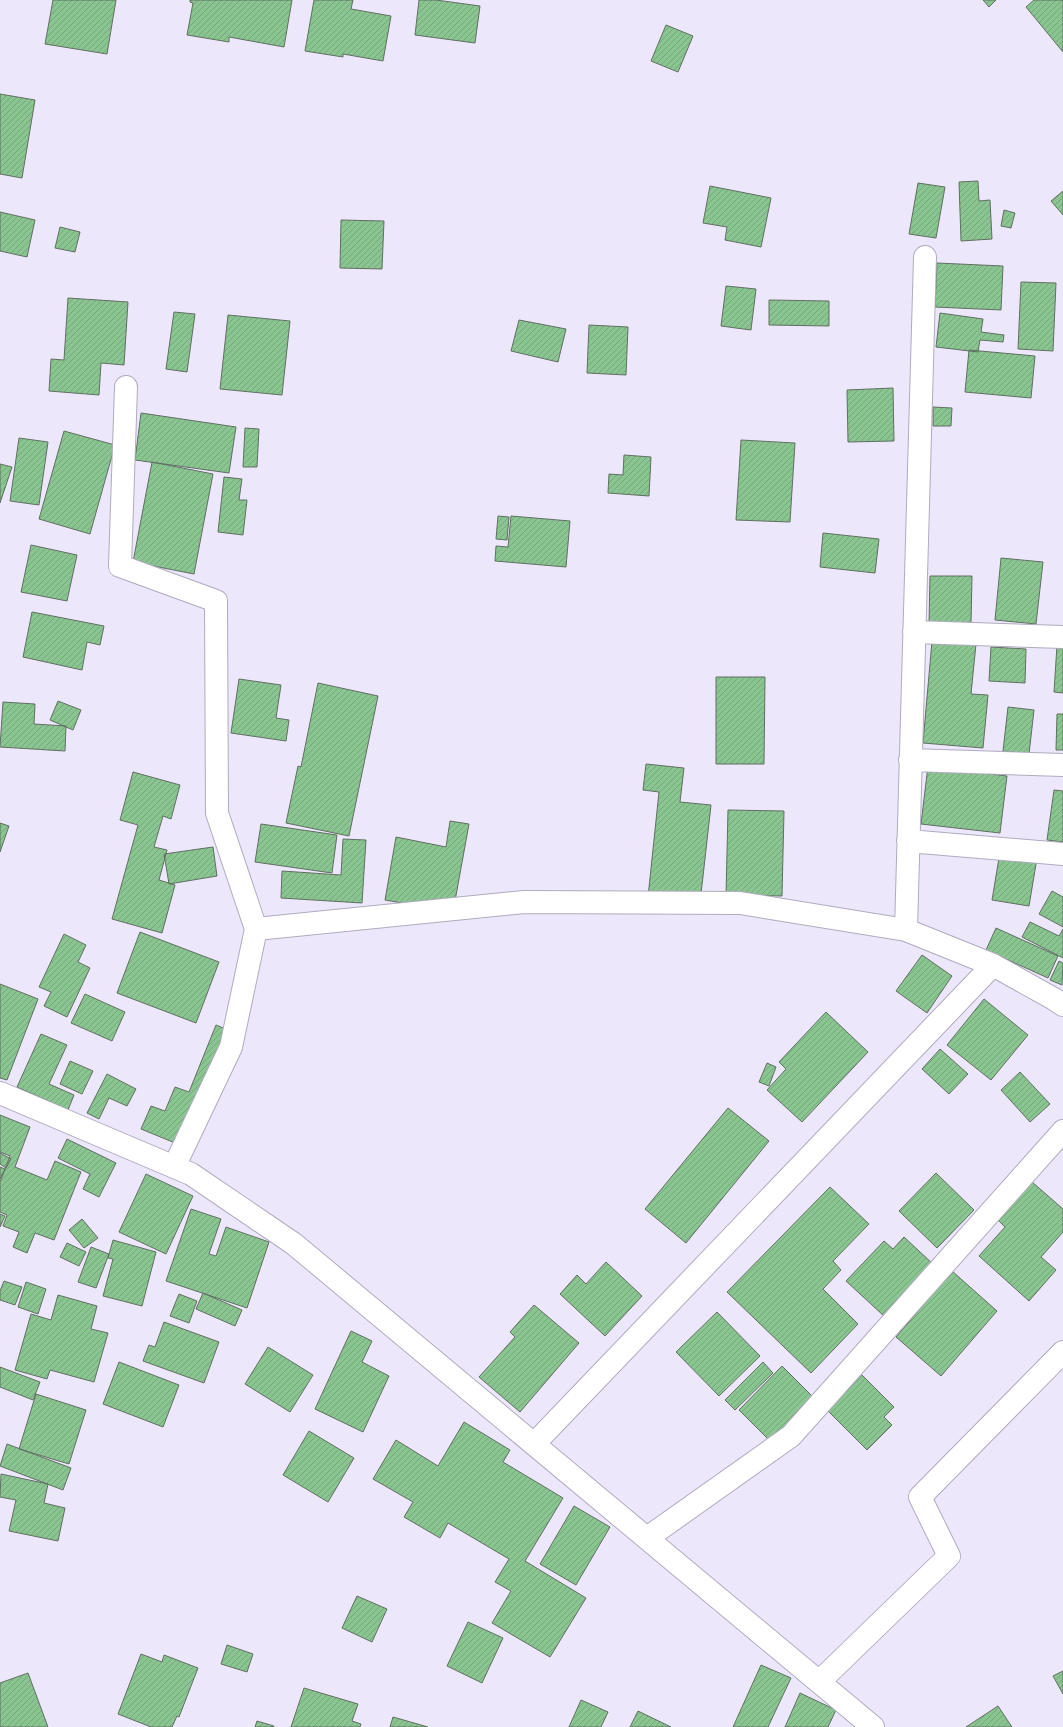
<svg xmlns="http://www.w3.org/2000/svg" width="1063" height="1727" viewBox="0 0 1063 1727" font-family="Literata,serif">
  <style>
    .building { fill: url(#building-hatch); stroke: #606f61 }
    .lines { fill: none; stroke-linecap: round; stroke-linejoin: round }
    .minor-casing { stroke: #b0abbe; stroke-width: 24 }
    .minor { stroke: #fff; stroke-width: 22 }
  </style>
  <defs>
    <pattern id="building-hatch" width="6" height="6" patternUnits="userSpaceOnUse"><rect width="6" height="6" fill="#89c491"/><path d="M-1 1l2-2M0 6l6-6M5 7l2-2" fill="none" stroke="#76a87d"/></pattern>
  </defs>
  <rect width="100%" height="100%" fill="#ede7fb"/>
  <path class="building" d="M53,0H116L107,54L45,44Z
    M190,0H292L284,47L229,37V42L187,35L193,3L190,2Z
    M314,0H353L351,9L391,16L383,61L343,54V57L305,51Z
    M419,0H436L480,6L475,43L415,35Z
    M983,0H996L989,7Z
    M1034,0H1063V52L1026,7Z
    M666,25L693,36L678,72L651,61Z
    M0,94L35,100L22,178L0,174Z
    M978,181L979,201L990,200L992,239L961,241L959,182Z
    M918,183L945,187L936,238L909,234Z
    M710,186L771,198L761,247L725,240L727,227L703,223Z
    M1063,191V215L1051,201Z
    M1004,210L1015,213L1011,228L1001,226Z
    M0,212L35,220L27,257L0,251Z
    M341,220L384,221L382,269L340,268Z
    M60,227L80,232L75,252L55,248Z
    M937,263L1003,266L1001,310L935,307Z
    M1021,282L1056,283L1053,351L1018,349Z
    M726,286L756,289L751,330L721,326Z
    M68,298L128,302L124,365L101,363L99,395L49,391L51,359L64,360Z
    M769,300L829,301V326L769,325Z
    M174,312L195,314L187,372L166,369Z
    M940,313L983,319L981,332L1004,335L1003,342L980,340L978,352L936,347Z
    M228,315L290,321L282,395L220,389Z
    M519,320L566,329L558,362L511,351Z
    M589,325L628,327L626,375L587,373Z
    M969,350L1035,356L1031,398L965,392Z
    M893,388L894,441L848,442L847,390Z
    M933,407L952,408L951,426H933Z
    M141,413L236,427L229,473L135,460Z
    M245,428L259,429L257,467H243Z
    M64,431L115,445L90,534L39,519Z
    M19,438L48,442L39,505L10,501Z
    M741,440L795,443L790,522L736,520Z
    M624,455L651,457L649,496L608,493L609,474L623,475Z
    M152,462L213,474L194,574L133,562Z
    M0,464L12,467L0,503Z
    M224,477L242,479L239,500H247L243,535L218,532Z
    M498,516L509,517L507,540L496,539Z
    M511,516L570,521L566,567L495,561L496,546L508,547Z
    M823,533L879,539L875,573L820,567Z
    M31,545L77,555L67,601L21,592Z
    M1001,558L1043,562L1036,624L995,620Z
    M930,576H972L971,624H929Z
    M32,612L104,626L100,645L87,642L82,670L23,657Z
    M932,641L976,644L971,694L988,695L983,748L923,743Z
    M1057,645H1063V693L1054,692Z
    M991,647L1026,649L1025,683L989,681Z
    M716,677H765L764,764H716Z
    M239,679L281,685L276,718L289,720L286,741L231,733Z
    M318,683L378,696L349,836L286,823L298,766L301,767Z
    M58,701L81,710L73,730L50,720Z
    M3,702L35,704L34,724L66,726L65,751L0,747Z
    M1008,707L1034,710L1029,754L1003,751Z
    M1057,714H1063V750H1056Z
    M646,764L684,768L680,802L711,805L700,903L648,897L659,792L643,790Z
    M928,766L1007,776L1000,833L921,824Z
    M133,772L180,785L171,819L163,816L154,847L167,850L159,880L175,885L162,933L112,919L138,825L120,820Z
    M1054,790L1063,791V842L1047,840Z
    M728,810L784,811L782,896L726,895Z
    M450,821L469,824L453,912L385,900L396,837L446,847Z
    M0,823L9,826L0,852Z
    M261,824L337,835L332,873L255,862Z
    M343,839L366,840L362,903L281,898L282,871L341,875Z
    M213,847L217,876L169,884L164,854Z
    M1000,852L1037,858L1029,906L992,900Z
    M1052,891L1063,897V927L1039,914Z
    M1030,922L1059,936L1063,929V958L1022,937Z
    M996,928L1058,956L1048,978L986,950Z
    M140,932L219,962L196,1023L117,993Z
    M64,934L86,945L78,962L90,968L67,1017L44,1006L51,992L39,987Z
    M922,955L952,976L927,1013L896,991Z
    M1059,961L1063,963L1062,985L1050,980Z
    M0,984L38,999L7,1080L0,1078Z
    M85,994L125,1012L112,1041L71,1023Z
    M984,999L1028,1035L991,1080L947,1045Z
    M826,1012L868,1052L802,1122L767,1090L786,1069L779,1062Z
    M216,1025L228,1030L180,1145L141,1129L151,1106L165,1111L175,1087L189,1092Z
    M41,1034L67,1045L49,1084L74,1095L68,1110L17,1087Z
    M940,1049L968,1074L949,1094L922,1069Z
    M70,1061L93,1071L82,1094L60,1084Z
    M767,1063L776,1067L769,1086L759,1082Z
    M1020,1072L1050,1104L1030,1122L1001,1090Z
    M107,1074L136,1089L127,1106L109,1098L99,1119L87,1113Z
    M728,1108L769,1141L686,1243L645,1209Z
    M0,1115L30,1127L15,1167L47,1180L55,1161L81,1172L54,1240L35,1233L27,1253L13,1247L19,1232L3,1226L7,1215L0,1212V1182L10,1156L0,1152Z
    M67,1139L116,1163L99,1197L83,1189L90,1174L58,1158Z
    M0,1153L11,1159L6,1168L0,1164Z
    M0,1167L5,1169L0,1179Z
    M936,1173L974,1210L937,1248L899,1211Z
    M146,1174L193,1196L166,1254L119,1232Z
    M1031,1181L1063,1209V1232L1041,1257L1056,1270L1029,1301L979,1256L1005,1227L997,1219Z
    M830,1187L869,1224L833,1261L841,1270L823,1289L858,1324L811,1373L727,1292Z
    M191,1209L221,1219L209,1254L216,1256L226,1227L269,1242L247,1308L166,1281Z
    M0,1214L5,1216L0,1227Z
    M82,1219L98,1238L84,1248L69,1230Z
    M904,1237L934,1265L885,1317L846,1281L884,1241L893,1249Z
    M113,1240L156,1252L142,1306L103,1296L113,1259L108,1258Z
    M67,1243L86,1252L79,1266L60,1257Z
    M91,1247L109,1254L96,1288L78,1282Z
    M606,1262L642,1296L605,1336L560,1294L577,1275L586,1284Z
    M952,1271L997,1311L941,1376L896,1337Z
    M4,1281L22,1287L15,1305L0,1300V1291Z
    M26,1282L46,1289L38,1314L18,1307Z
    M203,1293L242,1310L235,1326L196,1309Z
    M179,1294L197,1301L189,1323L170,1316Z
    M58,1295L97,1306L91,1329L108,1333L94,1382L50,1370L47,1379L15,1370L31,1314L51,1320Z
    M534,1305L579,1343L520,1412L479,1377L515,1337L510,1332Z
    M717,1312L760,1356L719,1396L676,1352Z
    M164,1322L219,1342L204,1383L143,1361L149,1345L155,1347Z
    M351,1331L372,1341L362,1362L389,1376L363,1432L315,1409Z
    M268,1347L313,1375L290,1412L245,1384Z
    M119,1362L179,1385L163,1427L103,1404Z
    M763,1362L773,1373L735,1410L725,1400Z
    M782,1366L814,1398L771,1442L739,1410Z
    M0,1367L40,1382L33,1400L0,1387Z
    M857,1370L894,1407L884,1417L892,1425L867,1450L822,1405Z
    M36,1394L86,1410L69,1464L19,1449Z
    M464,1422L510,1450L503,1462L563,1498L525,1561L586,1598L550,1657L492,1623L511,1591L495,1582L509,1559L448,1523L440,1538L404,1517L413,1502L373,1479L396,1440L438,1466Z
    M309,1431L354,1458L328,1502L283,1475Z
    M7,1444L71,1468L63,1490L0,1466Z
    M1,1474L48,1484L44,1503L65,1508L58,1541L9,1531L16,1500L0,1497Z
    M574,1506L610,1527L576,1585L540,1564Z
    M357,1596L387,1609L372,1642L342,1628Z
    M468,1622L503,1638L482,1683L447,1666Z
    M227,1645L253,1654L247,1672L221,1664Z
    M141,1654L162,1662L164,1655L198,1668L179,1717L177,1716L172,1727H151L118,1714Z
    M761,1665L791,1678L768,1727H733Z
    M1063,1671V1694L1053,1676Z
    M28,1673L48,1727H0V1683Z
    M304,1688L358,1704L352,1721L361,1724L360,1727H291Z
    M800,1693L836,1710L828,1727H785Z
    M581,1700L608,1712L601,1727H569Z
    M998,1706L1012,1727H966Z
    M638,1711L671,1727H630Z
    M393,1717L428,1727H390Z
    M257,1721L274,1726V1727H255Z"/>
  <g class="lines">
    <g class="minor-casing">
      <path id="minor" d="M126,387L120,566L216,601L217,813L256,929L231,1047L174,1167
        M914,632L1063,637
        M910,760L1063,765
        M908,841L1063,854
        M256,929L524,902L740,903L906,930L993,965L1054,999L1063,1005
        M906,930L925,257
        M0,1093L191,1174L294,1244L873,1727
        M534,1444L993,965
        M647,1538L791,1436L1063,1131
        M819,1682L949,1556L920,1497L1063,1352"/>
    </g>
    <use href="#minor" class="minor"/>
  </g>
</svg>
